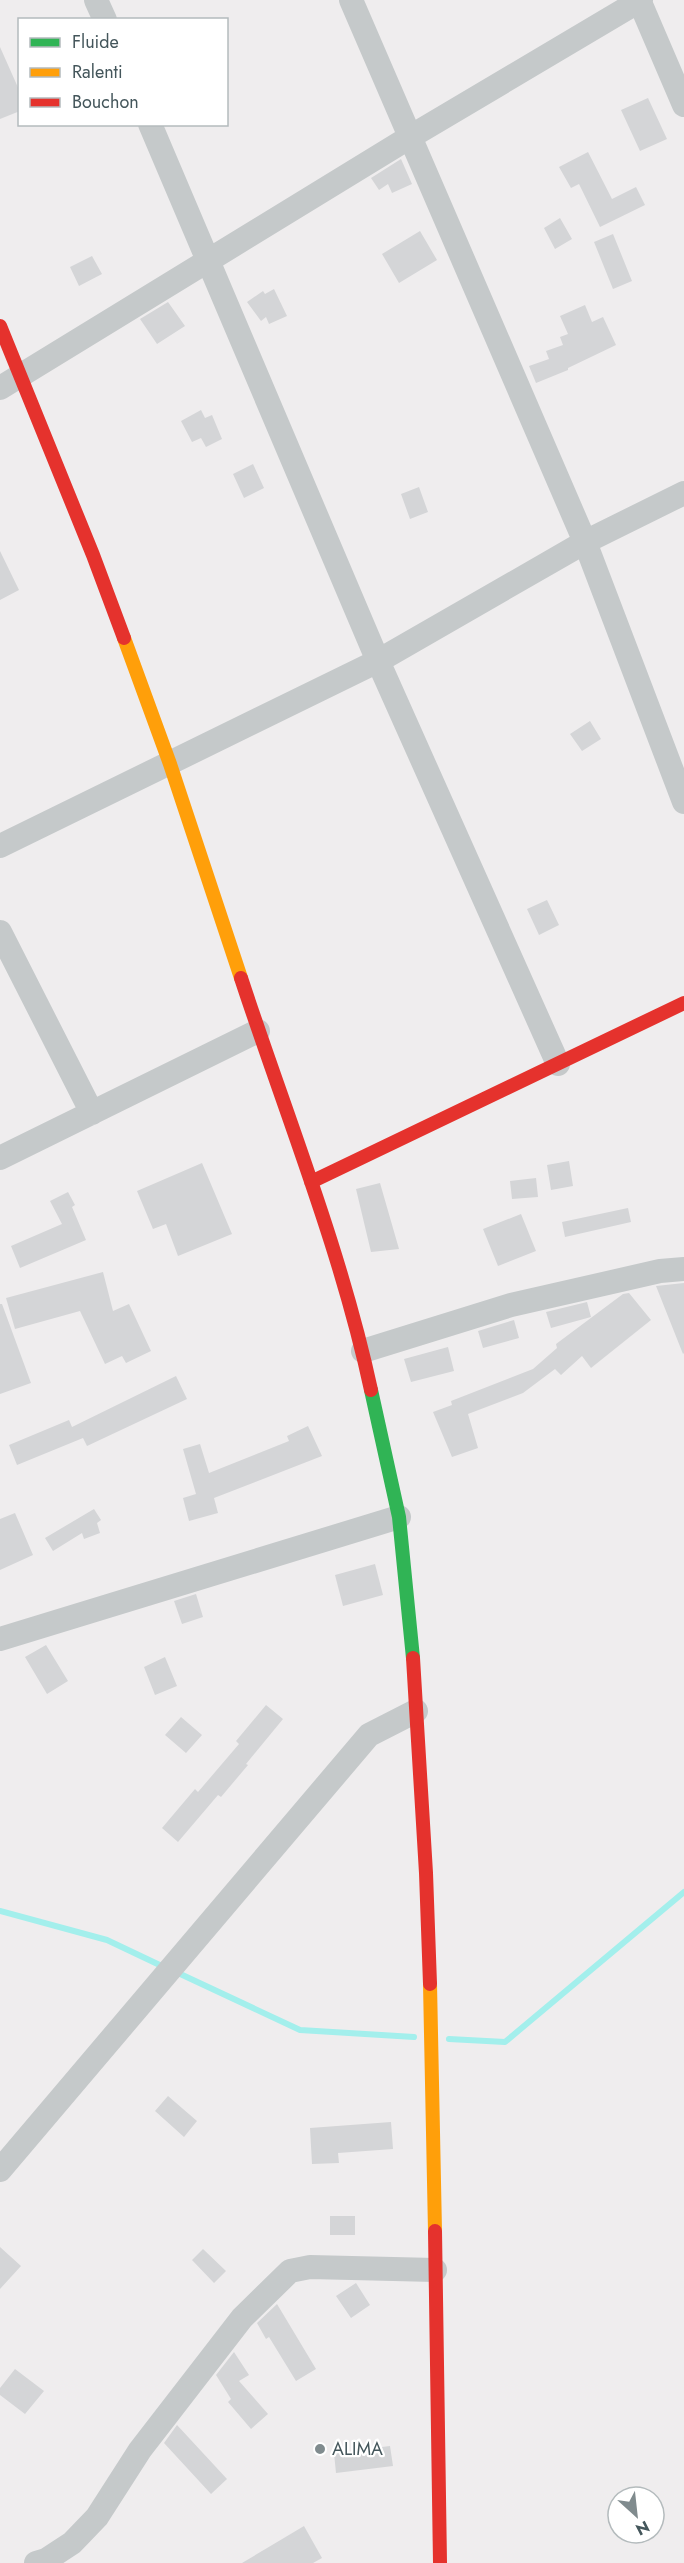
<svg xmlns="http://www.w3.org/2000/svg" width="684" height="2563" viewBox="0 0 684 2563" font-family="Jost,sans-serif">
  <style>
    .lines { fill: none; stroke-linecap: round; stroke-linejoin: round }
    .stream { stroke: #a3efec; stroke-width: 6 }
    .building { fill: #d4d5d7 }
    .street { stroke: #c5c9ca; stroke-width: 24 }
    .fast { stroke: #30b455; stroke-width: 14 }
    .slow { stroke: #ff9f0a; stroke-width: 14 }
    .jam { stroke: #e5322d; stroke-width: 14 }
    .poi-dot { fill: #808b8e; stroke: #fff; stroke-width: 2 }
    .labels { text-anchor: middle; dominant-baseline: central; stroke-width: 4.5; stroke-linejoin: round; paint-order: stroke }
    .poi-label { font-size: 18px; fill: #44565b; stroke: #fff; text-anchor: start }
  </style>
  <rect width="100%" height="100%" fill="#efedee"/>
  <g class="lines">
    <path class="stream" d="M0,1911L107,1940L166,1968
      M176,1972L300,2030L414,2037
      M449,2039L505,2042L684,1892"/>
  </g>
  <path class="building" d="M0,47L20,92V111L0,119Z
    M648,98L667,139L640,151L621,110Z
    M588,152L612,199L636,187L645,205L600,227L579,184L571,188L559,167Z
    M401,159L412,184L392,193L388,184L379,190L371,178Z
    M560,218L572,239L555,249L544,228Z
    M420,231L437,260L399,283L382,254Z
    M613,234L632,281L613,289L594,242Z
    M92,256L102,274L79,286L70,267Z
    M274,289L287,316L269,324L266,317L261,321L247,302L263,291L265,294Z
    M168,302L185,326L157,344L140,319Z
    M585,305L592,322L603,317L616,345L568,368V370L536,383L529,366L549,359L546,351L563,345L560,337L568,334L560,316Z
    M201,410L205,418L212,415L222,439L206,447L201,438L192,442L181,421Z
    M253,464L264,488L244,498L233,474Z
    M419,487L428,512L410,519L401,494Z
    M0,551L19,590L0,600Z
    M590,721L601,739L582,751L570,734Z
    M547,900L559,925L539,935L527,909Z
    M569,1161L573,1186L551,1190L547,1165Z
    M202,1163L232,1234L178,1256L166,1224L153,1229L137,1191Z
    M536,1178L538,1197L512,1199L510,1181Z
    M380,1183L399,1249L371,1252L356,1189Z
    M68,1192L75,1205L72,1207L86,1240L20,1268L11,1246L62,1224L50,1201Z
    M628,1208L631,1222L565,1237L562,1222Z
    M521,1214L536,1251L498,1266L483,1229Z
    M103,1272L113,1311L129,1304L151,1351L126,1363L122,1356L105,1364L80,1311L15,1329L6,1298Z
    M684,1283V1353L683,1354L656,1286Z
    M629,1293L651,1320L591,1368L582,1356L561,1375L555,1369L523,1393L468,1414L478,1448L452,1457L433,1412L452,1405L451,1401L533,1369L557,1348L556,1344L623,1294Z
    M587,1302L591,1317L551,1328L546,1312Z
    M0,1304H2L31,1383L0,1394Z
    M514,1320L519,1338L483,1348L478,1331Z
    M448,1347L454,1371L411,1382L404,1359Z
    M176,1376L187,1399L87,1446L83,1438L17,1465L9,1445L69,1420L72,1427Z
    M308,1426L322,1456L214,1498L218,1513L189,1521L183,1498L196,1494L183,1449L200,1444L209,1473L289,1441L287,1436Z
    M94,1509L101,1520L97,1523L100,1533L84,1539L82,1533L53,1551L45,1538Z
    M15,1513L33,1555L0,1570V1519Z
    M375,1564L383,1595L343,1606L335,1575Z
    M196,1594L203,1617L182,1624L174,1601Z
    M46,1645L68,1681L47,1694L25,1657Z
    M165,1657L177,1686L155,1695L144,1667Z
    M266,1705L283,1719L246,1764L248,1765L221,1797L218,1795L178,1842L162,1828L195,1789L198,1792L239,1744L236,1741Z
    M181,1717L202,1735L186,1753L165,1735Z
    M168,2096L197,2121L184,2137L155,2111Z
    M391,2122L393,2149L338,2153L339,2163L312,2164L310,2128Z
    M330,2216H355V2235H330Z
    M0,2247L21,2266L0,2289Z
    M203,2249L226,2271L214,2283L192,2260Z
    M356,2283L370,2305L351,2318L336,2296Z
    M277,2304L316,2369L296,2381L269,2337L266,2339L257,2323Z
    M234,2352L249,2375L239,2381L268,2414L251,2429L228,2402L231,2399L216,2375Z
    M15,2369L44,2391L25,2414L0,2395V2388Z
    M177,2425L227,2479L211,2494L164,2443Z
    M390,2446L393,2466L336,2473L334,2453Z
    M304,2526L322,2558L313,2563H242Z"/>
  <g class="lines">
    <path class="street" d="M96,0L105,20
      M351,0L585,542L684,802
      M639,0L684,105
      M150,124L378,661L558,1064
      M0,388L410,137L641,0
      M0,846L378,661L585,542L684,493
      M0,932L92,1113
      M0,1158L258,1031
      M363,1351L511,1305L660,1271L684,1269
      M0,1639L399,1517
      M0,2170L369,1735L416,1711
      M36,2563L46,2560L72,2543L97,2517L140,2450L242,2318L290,2271L310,2267L435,2270"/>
    <path class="fast" d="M371,1390L399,1517L413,1658"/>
    <path class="slow" d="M124,638L170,764L241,978
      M430,1984L435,2231"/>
    <path class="jam" d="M0,326L93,555L124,638
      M241,978C286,1115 341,1250 371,1390
      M311,1182L684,1003
      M413,1658L426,1873L430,1984
      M435,2231L440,2563"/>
  </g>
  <circle class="poi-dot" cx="320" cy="2449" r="6"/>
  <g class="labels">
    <g class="poi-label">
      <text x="332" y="2449">ALIMA</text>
    </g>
  </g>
  <rect x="18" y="18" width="210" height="108" fill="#ffffff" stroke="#b4bbbd" stroke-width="1.5"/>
  <rect x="30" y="38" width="30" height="9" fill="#30b455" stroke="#b4bbbd" stroke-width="1.5"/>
  <text x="72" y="48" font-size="18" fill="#44565b">Fluide</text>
  <rect x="30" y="68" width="30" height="9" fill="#ff9f0a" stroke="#b4bbbd" stroke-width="1.5"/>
  <text x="72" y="78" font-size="18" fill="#44565b">Ralenti</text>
  <rect x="30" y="98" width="30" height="9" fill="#e5322d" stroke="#b4bbbd" stroke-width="1.5"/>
  <text x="72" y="108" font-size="18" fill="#44565b">Bouchon</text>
  <g transform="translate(636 2515) rotate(153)"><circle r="28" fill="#ffffff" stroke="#b4bbbd" stroke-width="1.5"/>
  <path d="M0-4.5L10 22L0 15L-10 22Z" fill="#808b8e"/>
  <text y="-9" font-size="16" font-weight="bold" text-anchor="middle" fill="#44565b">N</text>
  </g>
</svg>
